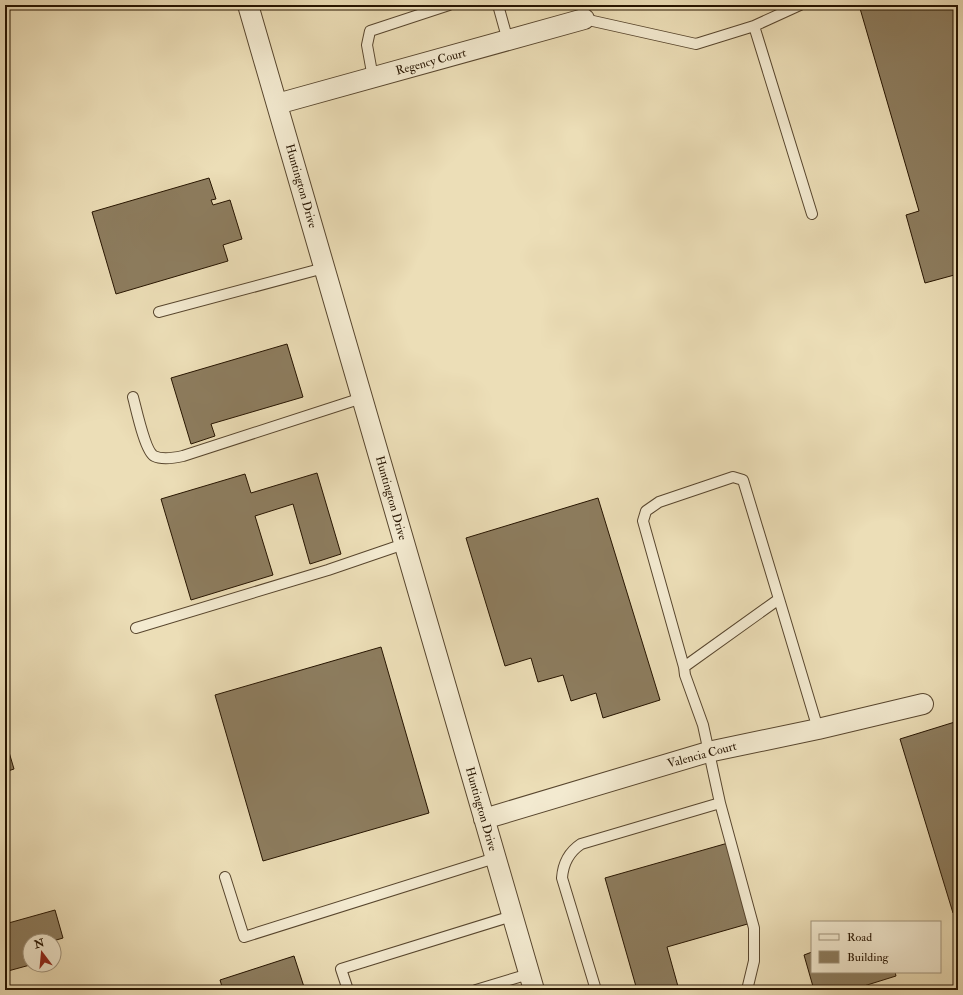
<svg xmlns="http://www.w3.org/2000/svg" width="963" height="995" viewBox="0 0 963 995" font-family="'IM FELL Double Pica',serif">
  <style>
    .building { fill: #8d7d5f; stroke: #261400 }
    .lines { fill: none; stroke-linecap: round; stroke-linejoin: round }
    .service-casing { stroke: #58462e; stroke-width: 12 }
    .minor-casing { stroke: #58462e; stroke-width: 22 }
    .service { stroke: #f3ead0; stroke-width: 10 }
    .minor { stroke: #f3ead0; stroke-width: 20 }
    .labels { text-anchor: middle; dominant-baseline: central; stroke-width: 3; stroke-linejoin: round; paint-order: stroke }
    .street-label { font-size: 12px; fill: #261400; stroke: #f3ead0 }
  </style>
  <rect width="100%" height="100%" fill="#ecdeb7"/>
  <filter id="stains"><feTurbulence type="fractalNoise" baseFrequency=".005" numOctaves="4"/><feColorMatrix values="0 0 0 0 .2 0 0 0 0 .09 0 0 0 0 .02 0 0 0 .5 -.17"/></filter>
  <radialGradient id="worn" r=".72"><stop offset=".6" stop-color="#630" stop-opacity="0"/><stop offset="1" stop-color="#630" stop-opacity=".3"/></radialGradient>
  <path class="building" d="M315,5H326L316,8Z
    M859,5H958V274L925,283L906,215L919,211Z
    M209,178L216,199L211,200L213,205L230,200L242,239L223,245L228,261L116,294L92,212Z
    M287,344L303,397L211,424L215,436L191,444L171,378Z
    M317,473L341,554L310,564L293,504L255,516L273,575L191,600L161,499L245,474L251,493Z
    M598,498L660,700L603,718L596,693L571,701L563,675L538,682L531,658L505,666L466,538Z
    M381,647L429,813L263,861L215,695Z
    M958,721V912L953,913L900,739Z
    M5,742H6L14,769L5,772Z
    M728,843L751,923L667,947L679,990H637L605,878Z
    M55,910L63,938L53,941H30V965L8,971L5,962V924Z
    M812,952V972H895L896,976L851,990H814L804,955Z
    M294,956L305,990H223L220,980Z"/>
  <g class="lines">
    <g class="service-casing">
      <path id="service" d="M498,5L508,41
        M584,19L696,44L754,26L800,5
        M754,26L812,214
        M373,78L367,45L370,31L449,5
        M159,312L324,268
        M133,397C136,408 145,451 154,456C162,460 174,458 183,456L362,398
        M136,628L328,570L404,544
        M684,667L643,521L646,511L659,502L733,477L743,480L779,599
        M720,803L703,725L685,675L684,667L779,599L818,729
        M225,877L244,937L495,858
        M348,990L341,969L512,916
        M476,990L529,974
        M596,990L562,878C563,864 569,852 581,844L720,803L754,928V961L747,990"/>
    </g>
    <g class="minor-casing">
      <path id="minor" d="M248,5L534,990
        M277,104L584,19
        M484,819L708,752L818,729L923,704"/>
    </g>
    <use href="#service" class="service"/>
    <use href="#minor" class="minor"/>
  </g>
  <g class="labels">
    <g class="street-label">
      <text transform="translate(431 62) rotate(-15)">Regency Court</text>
      <text transform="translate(301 186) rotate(74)">Huntington Drive</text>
      <text transform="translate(391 498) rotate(74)">Huntington Drive</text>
      <text transform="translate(702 755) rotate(-15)">Valencia Court</text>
      <text transform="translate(481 809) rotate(74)">Huntington Drive</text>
    </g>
  </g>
  <rect width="963" height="995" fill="none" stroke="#ecdeb7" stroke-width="20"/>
  <rect x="6" y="6" width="951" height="983" fill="none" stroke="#261400" stroke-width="2"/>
  <rect x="10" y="10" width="943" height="975" fill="none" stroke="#261400"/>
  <rect x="811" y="921" width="130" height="52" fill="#f3ead0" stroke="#a1947d"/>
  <rect x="819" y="934" width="20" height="6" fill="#f3ead0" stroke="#a1947d"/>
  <text x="847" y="941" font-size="12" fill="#261400">Road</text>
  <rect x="819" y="951" width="20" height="12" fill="#8d7d5f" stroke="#a1947d"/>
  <text x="847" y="961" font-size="12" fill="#261400">Building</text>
  <g transform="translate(42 953) rotate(344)"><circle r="19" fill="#f3ead0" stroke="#a1947d"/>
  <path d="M0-3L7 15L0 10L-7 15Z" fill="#8f2418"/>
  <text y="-6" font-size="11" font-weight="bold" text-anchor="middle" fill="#261400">N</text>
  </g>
  <rect width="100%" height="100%" filter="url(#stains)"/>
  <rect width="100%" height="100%" fill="url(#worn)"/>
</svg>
